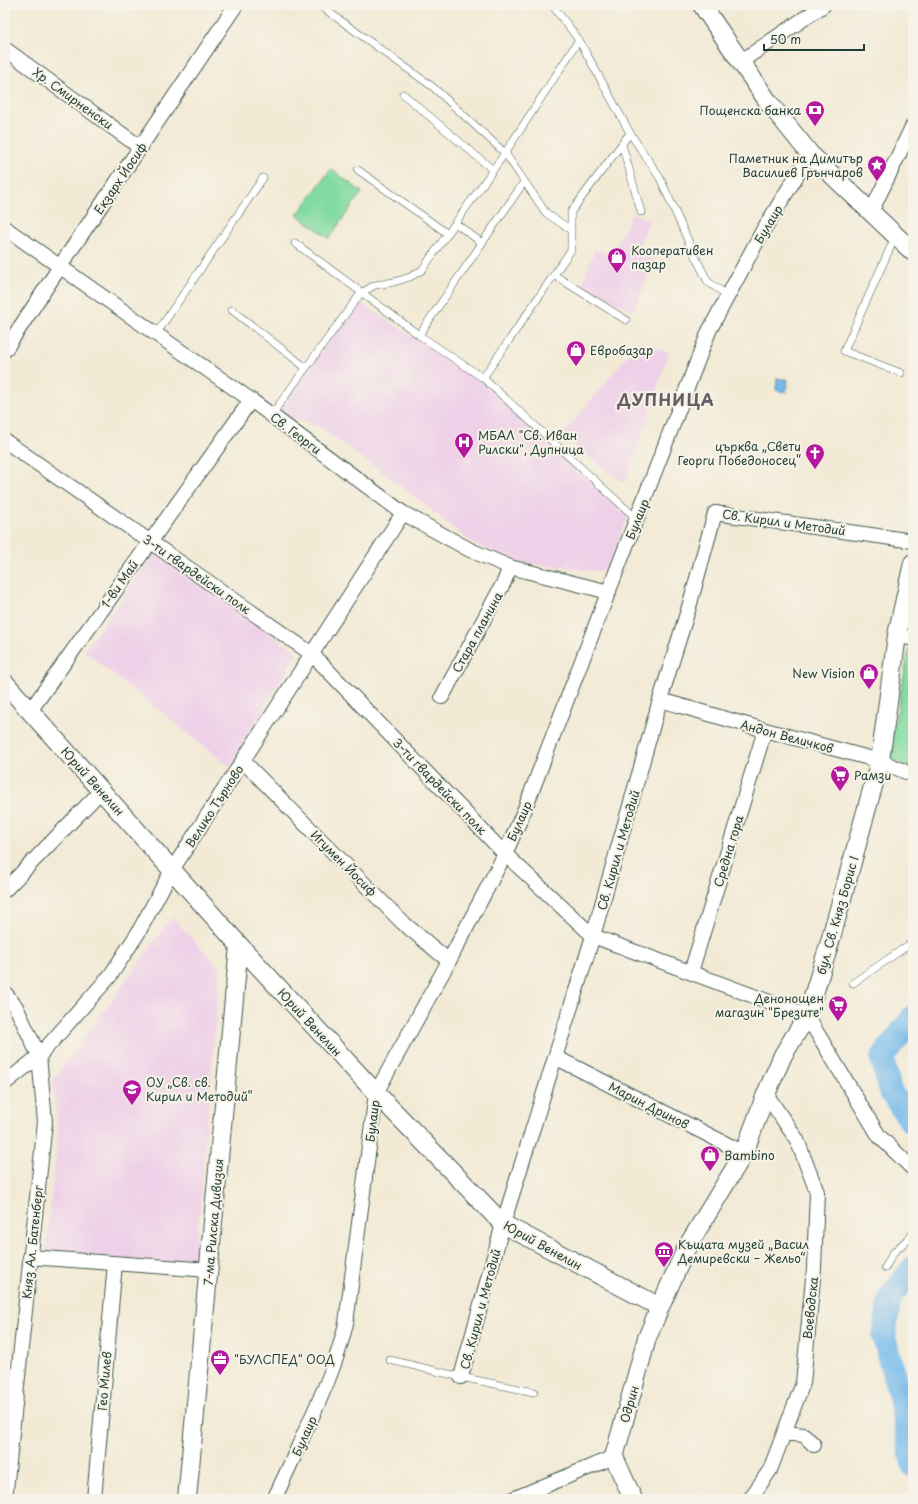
<svg xmlns="http://www.w3.org/2000/svg" width="918" height="1504" viewBox="0 0 918 1504" font-family="'Playpen Sans',sans-serif">
  <style>
    .built { fill: #eed0e8 }
    .green { fill: #82dba0; stroke: #508c6a }
    .water { fill: #75baeb; stroke: #4a7c90 }
    .lines { fill: none; stroke-linecap: round; stroke-linejoin: round }
    .river { stroke: #75baeb; stroke-width: 24 }
    .service-casing { stroke: #3f574c; stroke-width: 8 }
    .minor-casing { stroke: #3f574c; stroke-width: 16 }
    .tertiary-casing { stroke: #3f574c; stroke-width: 20 }
    .service { stroke: #fff; stroke-width: 7 }
    .minor { stroke: #fff; stroke-width: 14 }
    .tertiary { stroke: #fff; stroke-width: 18 }
    .labels { text-anchor: middle; dominant-baseline: central; stroke-width: 4; stroke-linejoin: round; paint-order: stroke }
    .street-label { font-size: 12px; fill: #1f3d34; stroke: #f7f3e8 }
    .poi-label { font-size: 12px; fill: #1f3d34; stroke: #f7f3e8; text-anchor: start }
    .district-label { font-size: 16px; font-weight: bold; letter-spacing: 1px; fill: #655e65; stroke: #f7f3e8 }
  </style>
  <rect width="100%" height="100%" fill="#f7f3e8"/>
  <filter id="ink" filterUnits="userSpaceOnUse"><feTurbulence type="fractalNoise" baseFrequency=".025" numOctaves="2"/><feDisplacementMap in="SourceGraphic" scale="8" xChannelSelector="R" yChannelSelector="G"/><feConvolveMatrix kernelMatrix="1 2 1 2 8 2 1 2 1" color-interpolation-filters="sRGB"/></filter>
  <filter id="wash" filterUnits="userSpaceOnUse"><feTurbulence type="fractalNoise" baseFrequency=".012" numOctaves="4" result="noise"/><feDisplacementMap in="SourceGraphic" scale="16" xChannelSelector="R" yChannelSelector="G"/><feGaussianBlur stdDeviation="0.9" result="paint"/><feColorMatrix in="noise" values="0 0 0 0 0 0 0 0 0 0 0 0 0 0 0 0 0 1.4 0 .05"/><feComposite in="paint" operator="in"/></filter>
  <g filter="url(#wash)">
    <rect width="100%" height="100%" fill="#f2ead5"/>
    <path class="built" d="M632,213L649,221L637,251L654,260L634,311L581,287L595,249L612,256Z
      M358,301L479,380L628,517L605,572L516,562L497,554L473,544L408,491L318,426L277,413Z
      M639,341L669,353L625,484L562,436Z
      M155,553L297,652L230,767L84,651Z
      M172,917L220,968L195,1264L45,1255L58,1132L52,1081L90,1031Z"/>
    <path class="green" d="M331,169L362,192L329,238L297,215Z
      M910,645L913,646V768L888,758Z"/>
    <path class="water" d="M777,378L788,380L786,393L776,390Z"/>
    <g class="lines">
      <path class="river" d="M913,1017L882,1058L890,1091L910,1120L913,1122
        M913,1268L890,1297L884,1338L900,1396L913,1465"/>
    </g>
  </g>
  <g filter="url(#ink)">
    <g class="lines">
      <g class="service-casing">
        <path id="service" d="M319,5L433,87L505,153L546,213L571,230
          M552,5L579,40L630,133L660,178L695,256L708,282L727,295
          M403,94L493,170
          M622,144L641,212
          M358,170L448,234
          M455,223L482,243
          M895,237L844,351L901,373
          M295,243L419,335L483,378L637,519
          M554,275L626,320
          M232,310L305,367
          M156,334L263,178
          M419,335L524,182
          M483,378L571,250V212L630,133
          M272,414L361,293L375,285L394,282L410,277L422,270L505,153L579,40
          M853,983L913,942
          M885,1268L893,1253L913,1234
          M390,1360L461,1377L534,1392"/>
      </g>
      <g class="minor-casing">
        <path id="minor" d="M5,49L141,148
          M740,62L824,5
          M871,212L913,125
          M5,228L156,334L251,400L403,513L470,550L510,567L609,592
          M5,350L67,256L236,5
          M5,441L312,654L505,854L593,936L807,1016L879,1136L913,1169
          M897,635L913,639
          M442,697L504,582L510,567
          M660,700L765,730L880,761L913,775
          M30,711L251,400
          M243,761L402,922L449,961
          M5,890L102,790
          M691,972L765,730
          M5,993L16,1007L39,1056L45,1122L5,1499
          M555,1057L744,1153
          M5,1083L39,1056L110,976L138,933L172,870L403,513
          M30,1257L209,1270
          M461,1377L503,1224L593,936L660,700L689,607L715,513L913,541
          M784,1433L804,1435L814,1445
          M94,1499L115,1263
          M274,1499C287,1473 298,1447 310,1421C325,1388 338,1359 346,1323L376,1093L449,961L505,854L524,811L709,331L762,232L810,154
          M513,1499L614,1457
          M750,1499L770,1470L803,1383L814,1268L817,1192L797,1140L766,1094"/>
      </g>
      <g class="tertiary-casing">
        <path id="tertiary" d="M702,5L769,103L810,154L913,252
          M5,683L239,945L376,1093L503,1224L660,1307
          M187,1499L239,945
          M633,1499L614,1457L647,1338L660,1307L687,1247L744,1153L766,1094L783,1055L807,1016L829,945L880,761L897,635L913,563"/>
      </g>
      <use href="#service" class="service"/>
      <use href="#minor" class="minor"/>
      <use href="#tertiary" class="tertiary"/>
    </g>
  </g>
  <defs>
    <g id="bank-pin" transform="scale(1)"><path d="M0 17L-7.5 6A9.5 9.5 0 1 1 7.5 6Z" fill="#b5179e" stroke="#f7f3e8"/><path d="M-6-4H6V4H-6ZM0-2.3a2.3 2.3 0 1 0 0 4.6a2.3 2.3 0 1 0 0-4.6Z" fill="#fff"/></g>
    <g id="sight-pin" transform="scale(1)"><path d="M0 17L-7.5 6A9.5 9.5 0 1 1 7.5 6Z" fill="#b5179e" stroke="#f7f3e8"/><path d="M0-6L1.8-2.2L6-1.7L2.9 1.2L3.7 5.4L0 3.3L-3.7 5.4L-2.9 1.2L-6-1.7L-1.8-2.2Z" fill="#fff"/></g>
    <g id="shop-pin" transform="scale(1)"><path d="M0 17L-7.5 6A9.5 9.5 0 1 1 7.5 6Z" fill="#b5179e" stroke="#f7f3e8"/><path d="M-5-2.5h2.3a2.7 3.5 0 0 1 5.4 0H5L5.5 6h-11ZM-1.5-2.5h3a1.5 2.3 0 0 0-3 0Z" fill="#fff"/></g>
    <g id="hospital-pin" transform="scale(1)"><path d="M0 17L-7.5 6A9.5 9.5 0 1 1 7.5 6Z" fill="#b5179e" stroke="#f7f3e8"/><path d="M-5-5h3v3.5h4V-5h3V5h-3V1.5h-4V5h-3Z" fill="#fff"/></g>
    <g id="church-pin" transform="scale(1)"><path d="M0 17L-7.5 6A9.5 9.5 0 1 1 7.5 6Z" fill="#b5179e" stroke="#f7f3e8"/><path d="M-1.2-6h2.4v3.5h3.3v2.4h-3.3V6h-2.4V-.1h-3.3v-2.4h3.3Z" fill="#fff"/></g>
    <g id="supermarket-pin" transform="scale(1)"><path d="M0 17L-7.5 6A9.5 9.5 0 1 1 7.5 6Z" fill="#b5179e" stroke="#f7f3e8"/><path d="M-6-5.5h2.5l.6 2H6L4.5 2H-2.5L-4.4-4H-6ZM-1.5 3.2a1.3 1.3 0 1 0 .1 0ZM3 3.2a1.3 1.3 0 1 0 .1 0Z" fill="#fff"/></g>
    <g id="school-pin" transform="scale(1)"><path d="M0 17L-7.5 6A9.5 9.5 0 1 1 7.5 6Z" fill="#b5179e" stroke="#f7f3e8"/><path d="M0-5L7-2L0 1L-7-2ZM-4 1L0 2.5L4 1V4Q0 6-4 4Z" fill="#fff"/></g>
    <g id="museum-pin" transform="scale(1)"><path d="M0 17L-7.5 6A9.5 9.5 0 1 1 7.5 6Z" fill="#b5179e" stroke="#f7f3e8"/><path d="M0-6L6-3V-2H-6V-3ZM-5-1h2V3h-2ZM-1-1h2V3h-2ZM3-1h2V3H3ZM-6 4H6V6H-6Z" fill="#fff"/></g>
    <g id="office-pin" transform="scale(1)"><path d="M0 17L-7.5 6A9.5 9.5 0 1 1 7.5 6Z" fill="#b5179e" stroke="#f7f3e8"/><path d="M-6-3h4V-5.5h4V-3h4V5H-6ZM-1-4.5V-3h2v-1.5ZM-6 0V1H6V0Z" fill="#fff"/></g>
  </defs>
  <g fill-rule="evenodd">
    <use href="#bank-pin" x="815" y="110"/>
    <use href="#sight-pin" x="877" y="165"/>
    <use href="#shop-pin" x="617" y="257"/>
    <use href="#shop-pin" x="576" y="350"/>
    <use href="#hospital-pin" x="464" y="442"/>
    <use href="#church-pin" x="815" y="453"/>
    <use href="#shop-pin" x="869" y="673"/>
    <use href="#supermarket-pin" x="840" y="775"/>
    <use href="#supermarket-pin" x="838" y="1005"/>
    <use href="#school-pin" x="132" y="1089"/>
    <use href="#shop-pin" x="710" y="1155"/>
    <use href="#museum-pin" x="664" y="1251"/>
    <use href="#office-pin" x="220" y="1359"/>
  </g>
  <g class="labels">
    <g class="street-label">
      <text transform="translate(73 98) rotate(36)">Хр. Смирненски</text>
      <text transform="translate(120 178) rotate(-56)">Екзарх Йосиф</text>
      <text transform="translate(768 224) rotate(-59)">Булаир</text>
      <text transform="translate(296 433) rotate(37)">Св. Георги</text>
      <text transform="translate(637 519) rotate(-68)">Булаир</text>
      <text transform="translate(784 522) rotate(8)">Св. Кирил и Методий</text>
      <text transform="translate(197 574) rotate(35)">3-ти гвардейски полк</text>
      <text transform="translate(119 584) rotate(-55)">1-ви Май</text>
      <text transform="translate(477 632) rotate(-61)">Стара планина</text>
      <text transform="translate(787 736) rotate(15)">Андон Величков</text>
      <text transform="translate(93 781) rotate(48)">Юрий Венелин</text>
      <text transform="translate(440 786) rotate(46)">3-ти гвардейски полк</text>
      <text transform="translate(214 806) rotate(-57)">Велико Търново</text>
      <text transform="translate(519 821) rotate(-66)">Булаир</text>
      <text transform="translate(618 850) rotate(-74)">Св. Кирил и Методий</text>
      <text transform="translate(728 851) rotate(-73)">Средна гора</text>
      <text transform="translate(344 863) rotate(45)">Игумен Йосиф</text>
      <text transform="translate(837 915) rotate(-74)">бул. Св. Княз Борис I</text>
      <text transform="translate(310 1022) rotate(47)">Юрий Венелин</text>
      <text transform="translate(649 1105) rotate(27)">Марин Дринов</text>
      <text transform="translate(372 1121) rotate(-83)">Булаир</text>
      <text transform="translate(213 1222) rotate(-85)">7-ма Рилска Дивизия</text>
      <text transform="translate(32 1242) rotate(-84)">Княз Ал. Батенберг</text>
      <text transform="translate(543 1245) rotate(29)">Юрий Венелин</text>
      <text transform="translate(810 1308) rotate(-84)">Воеводска</text>
      <text transform="translate(480 1309) rotate(-75)">Св. Кирил и Методий</text>
      <text transform="translate(104 1381) rotate(-85)">Гео Милев</text>
      <text transform="translate(629 1404) rotate(-74)">Одрин</text>
      <text transform="translate(304 1436) rotate(-66)">Булаир</text>
    </g>
    <g class="poi-label">
      <text x="801" y="110" text-anchor="end">Пощенска банка</text>
      <text x="863" y="158" text-anchor="end">Паметник на Димитър<tspan x="863" dy="14">Василиев Грънчаров</tspan></text>
      <text x="631" y="250">Кооперативен<tspan x="631" dy="14">пазар</tspan></text>
      <text x="590" y="350">Евробазар</text>
      <text x="478" y="435">МБАЛ "Св. Иван<tspan x="478" dy="14">Рилски", Дупница</tspan></text>
      <text x="801" y="446" text-anchor="end">църква „Свети<tspan x="801" dy="14">Георги Победоносец“</tspan></text>
      <text x="855" y="673" text-anchor="end">New Vision</text>
      <text x="854" y="775">Рамзи</text>
      <text x="824" y="998" text-anchor="end">Денонощен<tspan x="824" dy="14">магазин "Брезите"</tspan></text>
      <text x="146" y="1082">ОУ „Св. св.<tspan x="146" dy="14">Кирил и Методий“</tspan></text>
      <text x="724" y="1155">Bambino</text>
      <text x="678" y="1244">Къщата музей „Васил<tspan x="678" dy="14">Демиревски – Жельо“</tspan></text>
      <text x="234" y="1359">"БУЛСПЕД" ООД</text>
    </g>
    <g class="district-label">
      <text x="666" y="399">ДУПНИЦА</text>
    </g>
  </g>
  <rect width="918" height="1504" fill="none" stroke="#f7f3e8" stroke-width="20"/>
  <path d="M764 44v6h100v-6" fill="none" stroke="#1f3d34" stroke-width="2"/>
  <text x="770" y="44" font-size="12" fill="#1f3d34" stroke="#f7f3e8" stroke-width="3" paint-order="stroke">50 m</text>
</svg>
